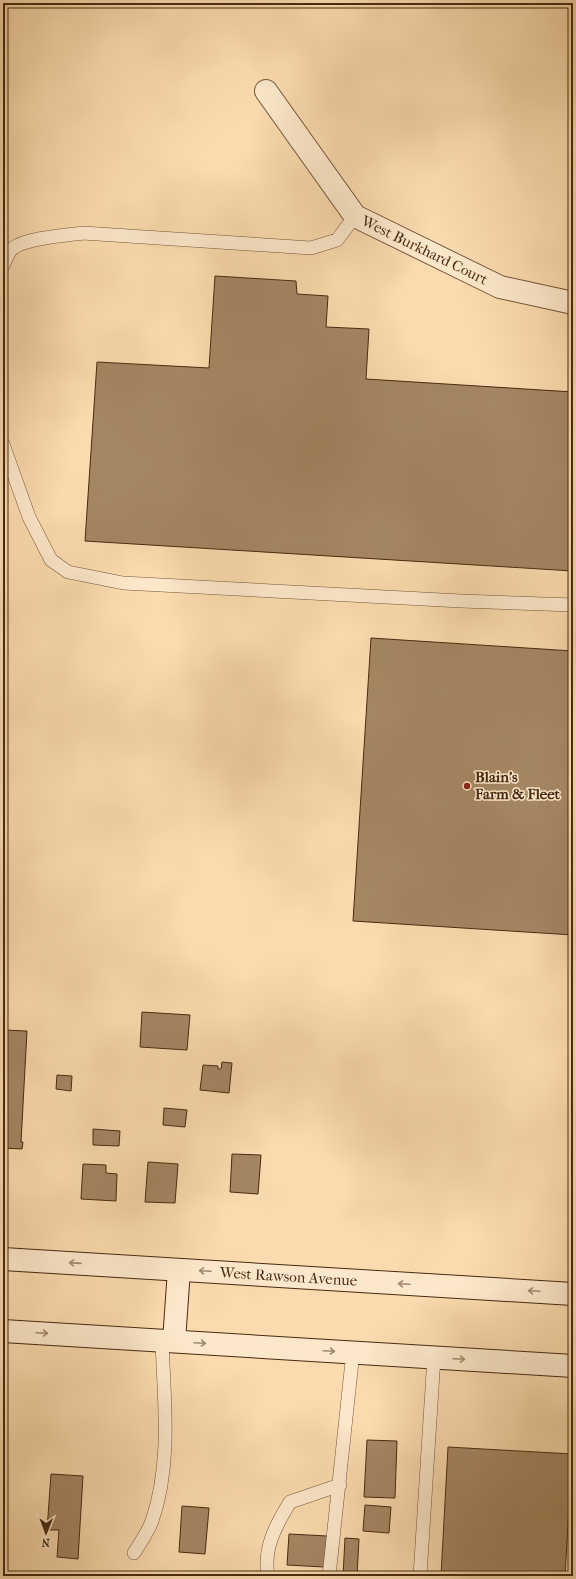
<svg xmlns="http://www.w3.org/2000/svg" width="576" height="1579" viewBox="0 0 576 1579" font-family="'IM FELL French Canon',serif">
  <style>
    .building { fill: #a58663; stroke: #482a11 }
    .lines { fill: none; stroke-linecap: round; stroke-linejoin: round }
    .lane-casing { stroke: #745638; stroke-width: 14 }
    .street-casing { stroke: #745638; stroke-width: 24 }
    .secondary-casing { stroke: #482a11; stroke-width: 24 }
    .lane { stroke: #fce7ca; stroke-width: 13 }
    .street { stroke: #fce7ca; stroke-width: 22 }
    .secondary { stroke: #fce7ca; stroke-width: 22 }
    .oneway { stroke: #a2886e }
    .poi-dot { fill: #8f2418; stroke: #fce7ca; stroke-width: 1.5 }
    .labels { text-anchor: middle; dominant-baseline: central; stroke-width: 3; stroke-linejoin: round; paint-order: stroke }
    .street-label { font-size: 15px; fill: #482a11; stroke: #fce7ca }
    .poi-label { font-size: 15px; font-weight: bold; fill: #482a11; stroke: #fce7ca; text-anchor: start }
  </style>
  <rect width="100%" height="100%" fill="#fadaae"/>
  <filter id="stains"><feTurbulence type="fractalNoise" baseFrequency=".005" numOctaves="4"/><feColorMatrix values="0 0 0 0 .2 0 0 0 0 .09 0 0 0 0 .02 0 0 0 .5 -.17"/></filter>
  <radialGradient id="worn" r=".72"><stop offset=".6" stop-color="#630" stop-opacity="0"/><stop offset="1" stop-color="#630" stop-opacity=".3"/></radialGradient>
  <path class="building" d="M215,276L296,281L297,294L328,296L326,327L369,329L366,379L573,392V571L85,541L97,362L209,368Z
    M371,638L573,651V935L353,921Z
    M142,1012L190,1015L187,1050L140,1047Z
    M3,1030L27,1031L21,1142H23L22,1149L3,1148Z
    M222,1062L232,1063L229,1093L200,1090L203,1065L218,1066V1069H221Z
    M57,1075L72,1076L71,1091L56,1089Z
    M164,1108L187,1110L185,1127L163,1125Z
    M93,1129L120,1131L119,1146L93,1145Z
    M232,1154L261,1155L258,1194L230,1192Z
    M148,1162L178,1164L175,1203L145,1202Z
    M83,1164L106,1165V1173L117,1174L116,1201L81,1199Z
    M367,1440L397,1441L395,1498L364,1497Z
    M448,1447L572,1454L565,1576H441Z
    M51,1474L83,1476L78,1559L57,1557L59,1530H47Z
    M365,1505L391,1507L389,1533L363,1531Z
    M182,1506L209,1508L205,1554L179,1552Z
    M289,1534L327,1536L324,1567L287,1565Z
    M345,1538L359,1539L357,1576H343Z
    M357,1572H368V1576H357Z
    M89,1574L129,1575L128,1576H89Z"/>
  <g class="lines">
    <g class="lane-casing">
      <path id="lane" d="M3,266C5,261 8,253 12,249C24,238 67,235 83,233L311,248L337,240L355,216
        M3,444L29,517L51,560L68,572L123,583L461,601L573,605
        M134,1553C140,1543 148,1532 152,1521C172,1463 164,1400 162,1341
        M268,1576C263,1548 276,1525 290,1502L340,1485
        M329,1576L353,1352
        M420,1576L434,1357"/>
    </g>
    <g class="street-casing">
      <g id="street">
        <path id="s1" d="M266,91L355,216L500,287L573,303"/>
      </g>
    </g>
    <g class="secondary-casing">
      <g id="secondary">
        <path id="s2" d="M3,1259L573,1294"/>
        <path d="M3,1331L573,1366"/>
        <path d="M174,1341L179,1270"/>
      </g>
    </g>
    <use href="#lane" class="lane"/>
    <use href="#street" class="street"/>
    <use href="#secondary" class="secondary"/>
  </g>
  <defs><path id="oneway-shaft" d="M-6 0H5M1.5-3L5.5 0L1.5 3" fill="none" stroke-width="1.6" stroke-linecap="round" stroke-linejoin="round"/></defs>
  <g class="oneway">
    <use href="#oneway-shaft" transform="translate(75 1263) rotate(-176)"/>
    <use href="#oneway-shaft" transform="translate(205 1271) rotate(-177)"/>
    <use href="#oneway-shaft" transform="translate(404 1284) rotate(-177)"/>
    <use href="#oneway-shaft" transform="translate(534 1291) rotate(-177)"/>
    <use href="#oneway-shaft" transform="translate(42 1333) rotate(3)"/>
    <use href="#oneway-shaft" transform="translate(200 1343) rotate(3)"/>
    <use href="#oneway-shaft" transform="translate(329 1351) rotate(3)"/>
    <use href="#oneway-shaft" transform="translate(459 1359) rotate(3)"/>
  </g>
  <circle class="poi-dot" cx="467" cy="786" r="4"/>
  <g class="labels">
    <g class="street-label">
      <text stroke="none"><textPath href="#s1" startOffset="231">West Burkhard Court</textPath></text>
      <text stroke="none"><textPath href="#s2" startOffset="286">West Rawson Avenue</textPath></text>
    </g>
    <g class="poi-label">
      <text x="475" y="777">Blain's<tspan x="475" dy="17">Farm &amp; Fleet</tspan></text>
    </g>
  </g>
  <rect width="576" height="1579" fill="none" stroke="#fadaae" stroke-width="16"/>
  <rect x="4" y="4" width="568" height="1571" fill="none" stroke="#482a11" stroke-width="2"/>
  <rect x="8" y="8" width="560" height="1563" fill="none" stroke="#482a11"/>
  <g transform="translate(46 1533) rotate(181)" stroke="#fce7ca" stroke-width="3" paint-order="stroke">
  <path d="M0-3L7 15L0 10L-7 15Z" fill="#482a11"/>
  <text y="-6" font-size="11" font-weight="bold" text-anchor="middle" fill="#482a11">N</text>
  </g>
  <rect width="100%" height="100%" filter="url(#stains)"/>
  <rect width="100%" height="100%" fill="url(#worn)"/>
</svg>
